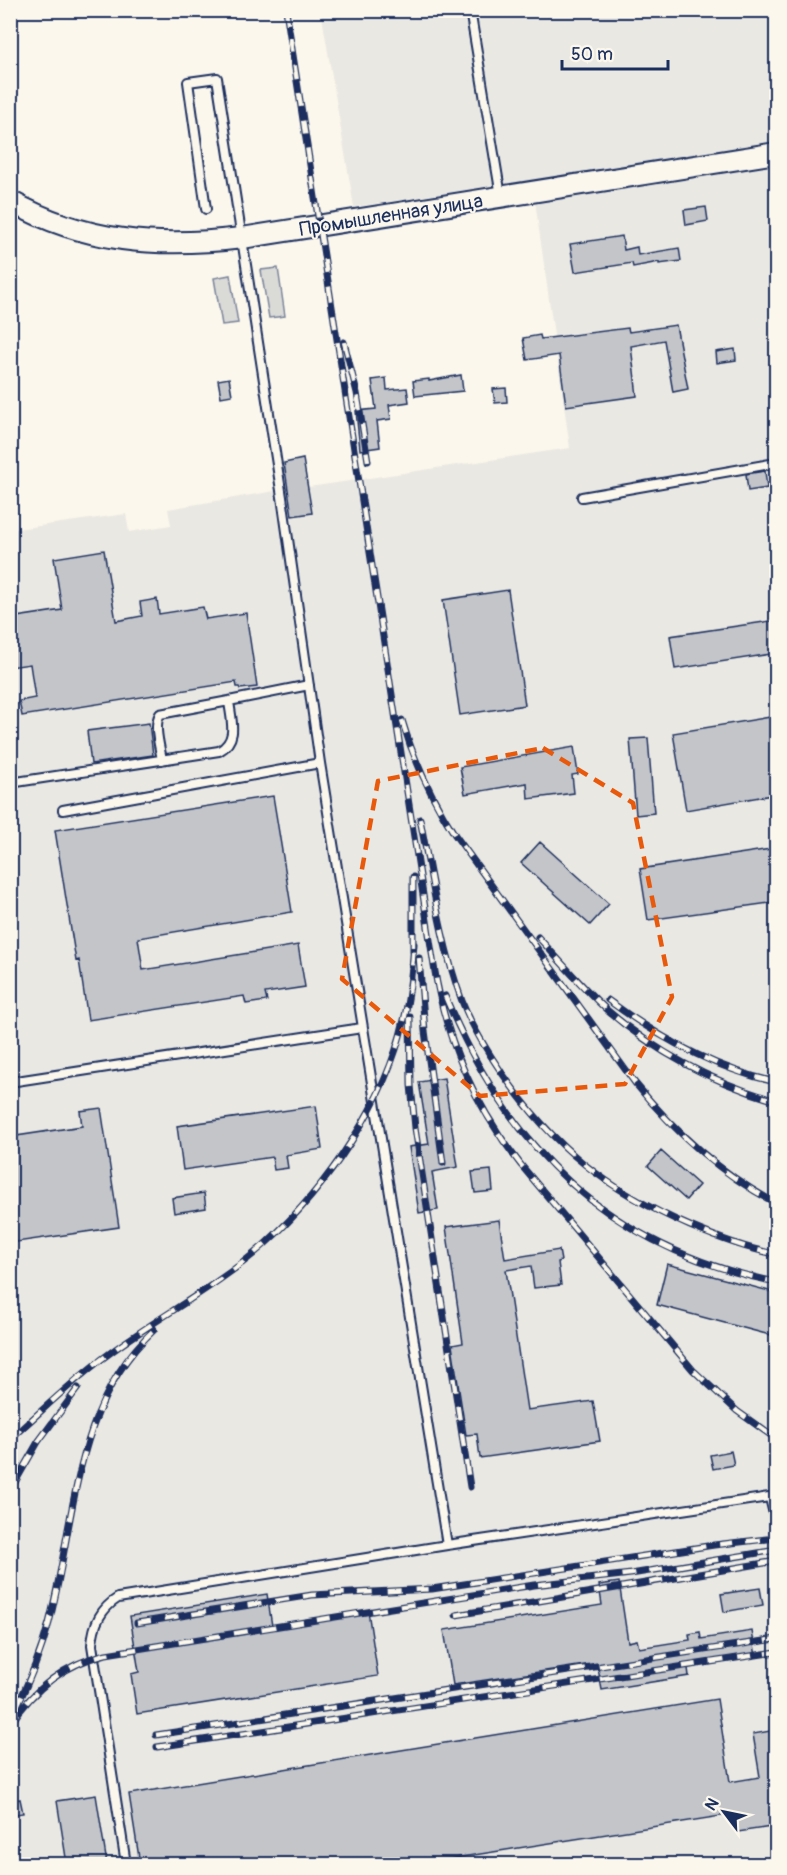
<svg xmlns="http://www.w3.org/2000/svg" width="787" height="1875" viewBox="0 0 787 1875" font-family="Pangolin,sans-serif">
  <style>
    .built { fill: #eae8e2 }
    .green { fill: #dadad7; stroke: #7a849a; stroke-width: 1.5 }
    .building { fill: #c3c5c9; stroke: #1b2f5e; stroke-width: 1.5 }
    .lines { fill: none; stroke-linecap: round; stroke-linejoin: round }
    .service-casing { stroke: #1b2f5e; stroke-width: 12 }
    .tertiary-casing { stroke: #1b2f5e; stroke-width: 24 }
    .service { stroke: #fbf7ec; stroke-width: 8 }
    .tertiary { stroke: #fbf7ec; stroke-width: 20 }
    .rail-casing { stroke: #1b2f5e; stroke-width: 7 }
    .rail { stroke: #fbf7ec; stroke-width: 4.5; stroke-dasharray: 14; stroke-linecap: butt }
    .marked { fill: none; stroke: #e8590c; stroke-width: 4.5; stroke-dasharray: 12 8; stroke-linejoin: round }
    .labels { text-anchor: middle; dominant-baseline: central; stroke-width: 4.5; stroke-linejoin: round; paint-order: stroke }
    .street-label { font-size: 20px; fill: #1b2f5e; stroke: #fbf7ec }
  </style>
  <rect width="100%" height="100%" fill="#fbf7ec"/>
  <filter id="ink" filterUnits="userSpaceOnUse"><feTurbulence type="fractalNoise" baseFrequency=".0167" numOctaves="2"/><feDisplacementMap in="SourceGraphic" scale="12" xChannelSelector="R" yChannelSelector="G"/><feConvolveMatrix kernelMatrix="1 2 1 2 8 2 1 2 1" color-interpolation-filters="sRGB"/></filter>
  <g filter="url(#ink)">
    <path class="built" d="M321,11H776V1864H11L10,530L126,514L129,532L171,525L168,509L293,488L289,464L304,462L309,487L570,448L532,180L354,207Z"/>
    <path class="green" d="M278,268L285,316L269,318L261,270Z
      M230,275L238,323L222,325L214,278Z"/>
    <path class="building" d="M706,207L708,221L686,225L684,210Z
      M622,236L624,250L637,247L638,255L679,248L681,261L659,264V262L633,267L632,263L575,272L570,244Z
      M676,325L688,389L673,392L664,340L631,346L637,396L566,406L559,355L527,360L523,338L540,335L541,339L628,328L629,332Z
      M735,349L736,360L717,363L716,352Z
      M461,375L463,391L415,396L413,381L429,379V381Z
      M229,378L232,395L221,397L218,380Z
      M386,378L387,390L407,388L409,402L389,405L391,419L377,421L380,447L360,450L356,411L376,409L372,380Z
      M506,388L507,402L495,403L493,389Z
      M303,459L312,513L292,516L284,463Z
      M765,471L767,488L748,491L746,474Z
      M104,550L116,621L142,616L140,602L157,599L159,614L203,607L206,619L246,613L257,687L240,689L239,687H237L236,682L22,716L19,701L35,698L30,664L10,667V637H13L10,618L62,610L54,558Z
      M508,590L525,705L460,715L443,600Z
      M777,620V653L675,669L670,636Z
      M777,716V794L686,810L673,733Z
      M149,723L153,755L91,764L87,731Z
      M648,738L654,813L636,815L630,739Z
      M574,747L578,774L572,775L574,793L528,799L527,783L465,794L460,767Z
      M273,796L292,912L138,938L143,970L298,945L305,987L265,993L267,1001L246,1004L244,996L88,1020L79,960L76,961L55,830Z
      M540,842L609,904L590,925L521,863Z
      M777,848V902L648,920L640,869Z
      M444,1078L458,1167L432,1172L438,1210L419,1213L409,1147L429,1144L419,1082Z
      M316,1106L322,1149L286,1155L288,1168L274,1170L272,1157L183,1170L177,1126Z
      M101,1108L119,1227L10,1243V1137L82,1126L80,1111Z
      M661,1151L699,1185L686,1200L648,1166Z
      M491,1170L493,1191L475,1193L472,1172Z
      M204,1193L206,1208L174,1213L172,1198Z
      M499,1220L505,1259L559,1250L561,1261L558,1262L561,1285L534,1288L531,1266L506,1270L527,1410L593,1401L600,1441L480,1458L477,1434L466,1435L452,1345L463,1343L446,1227Z
      M667,1264L777,1293V1309L770,1335L657,1305Z
      M731,1451L734,1465L713,1469L710,1455Z
      M619,1582L628,1642L637,1640L639,1648L690,1640L689,1634L700,1632L701,1639L752,1631L756,1657L688,1668L689,1676L602,1690L597,1663L453,1685L444,1630L602,1605L599,1585Z
      M760,1588L763,1605L724,1612L721,1594Z
      M267,1594L272,1626L368,1611L378,1676L137,1714L131,1674L139,1672L130,1616Z
      M717,1699L730,1782L760,1777L753,1734L770,1731L777,1776V1826L738,1832L737,1821H734L733,1814L417,1864H140L129,1794Z
      M96,1795L107,1864H67L57,1801Z
      M20,1799L23,1813L10,1815V1801Z"/>
    <g class="lines">
      <g class="service-casing">
        <path id="service" d="M470,10L501,196
          M206,209L188,82L217,78L282,497L320,763L447,1545
          M582,497L776,463
          M162,760C160,747 153,726 160,714L229,701
          M10,783L219,751C239,740 231,720 229,701L309,685
          M63,810L320,763
          M10,1082L362,1028
          M770,1498L776,1522
          M126,1864L92,1645C93,1625 100,1609 118,1598L447,1545L776,1496"/>
      </g>
      <g class="tertiary-casing">
        <path id="tertiary" d="M10,201C85,243 158,248 242,238L776,153"/>
      </g>
      <use href="#service" class="service"/>
      <use href="#tertiary" class="tertiary"/>
      <g class="rail-casing">
        <path id="rail" d="M286,10L434,966C446,1042 474,1104 521,1165L693,1370L737,1411L776,1439
          M344,342L357,393L368,461
          M402,720C414,761 432,799 455,835L635,1083C675,1132 720,1174 776,1203
          M420,819C432,880 441,944 462,1001C472,1027 487,1051 502,1073C554,1148 607,1190 690,1226C718,1238 747,1249 776,1254
          M413,877V951
          M538,937C561,962 583,988 608,1011C657,1053 715,1083 776,1101
          M419,958L425,1031L443,1163
          M445,996C509,1150 610,1249 776,1282
          M608,1000C658,1037 715,1069 776,1082
          M410,1017L411,1085L415,1128L470,1487
          M10,1439C43,1410 74,1379 110,1353C160,1316 218,1286 265,1244C327,1188 386,1102 404,1020C410,995 412,969 414,944
          M10,1491L38,1442L78,1388
          M456,1615L776,1561
          M137,1623L312,1595L432,1589L714,1545L776,1538
          M16,1708C30,1680 41,1652 49,1623C75,1524 73,1404 154,1330
          M10,1725C33,1689 65,1664 106,1654L534,1585L631,1574L776,1550
          M156,1735L776,1639
          M157,1747L776,1652
          M10,1855L15,1864"/>
      </g>
      <use href="#rail" class="rail"/>
    </g>
  </g>
  <path class="marked" d="M543,748L633,803L672,997L625,1084L480,1096L342,979L378,781Z"/>
  <g class="labels">
    <g class="street-label">
      <text transform="translate(391 215) rotate(-9)">Промышленная улица</text>
    </g>
  </g>
  <rect width="787" height="1875" fill="none" stroke="#fbf7ec" stroke-width="36"/>
  <rect x="18" y="18" width="751" height="1839" fill="none" stroke="#1b2f5e" stroke-width="2" filter="url(#ink)"/>
  <g transform="translate(724 1812) rotate(302)" stroke="#fbf7ec" stroke-width="4.5" paint-order="stroke">
  <path d="M0-4.5L10 22L0 15L-10 22Z" fill="#1b2f5e"/>
  <text y="-9" font-size="16" font-weight="bold" text-anchor="middle" fill="#1b2f5e">N</text>
  </g>
  <path d="M562 60v9h106v-9" fill="none" stroke="#1b2f5e" stroke-width="3"/>
  <text x="571" y="60" font-size="18" fill="#1b2f5e" stroke="#fbf7ec" stroke-width="4.5" paint-order="stroke">50 m</text>
</svg>
